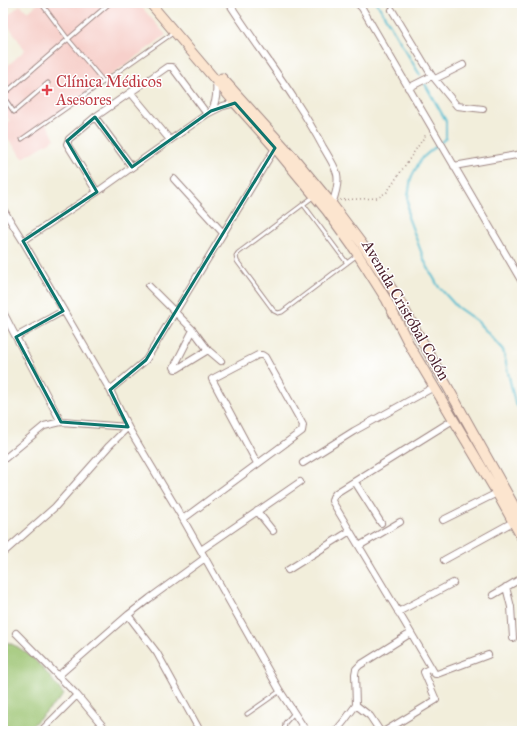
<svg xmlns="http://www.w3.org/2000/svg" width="525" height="734" viewBox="0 0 525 734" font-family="'IM FELL Great Primer',serif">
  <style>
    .built { fill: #f7d0cb }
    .green { fill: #9ac26e; stroke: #72704c }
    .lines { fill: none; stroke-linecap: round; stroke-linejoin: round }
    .stream { stroke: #52bbcf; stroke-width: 2 }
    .lane-casing { stroke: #9e8683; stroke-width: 5 }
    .street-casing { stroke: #9e8683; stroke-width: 8 }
    .secondary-casing { stroke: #9e8683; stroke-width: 11 }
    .path { stroke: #9e8683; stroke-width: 1.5; stroke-dasharray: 1 3; stroke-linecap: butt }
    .lane { stroke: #fff; stroke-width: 3 }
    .street { stroke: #fff; stroke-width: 6 }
    .secondary { stroke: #fce5cf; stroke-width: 9 }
    .marked { fill: none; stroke: #0f766e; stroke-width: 3; stroke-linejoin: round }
    .health-dot { fill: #e0444e; stroke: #fff; stroke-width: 1.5 }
    .labels { text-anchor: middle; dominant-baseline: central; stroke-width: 3; stroke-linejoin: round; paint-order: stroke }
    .health-label { font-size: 16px; fill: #be3a42; stroke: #fff; text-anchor: start }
    .street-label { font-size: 16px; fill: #4a1f2b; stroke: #fff }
  </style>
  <rect width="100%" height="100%" fill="#fff"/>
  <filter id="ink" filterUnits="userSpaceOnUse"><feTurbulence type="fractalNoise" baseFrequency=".025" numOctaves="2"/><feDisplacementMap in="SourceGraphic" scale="8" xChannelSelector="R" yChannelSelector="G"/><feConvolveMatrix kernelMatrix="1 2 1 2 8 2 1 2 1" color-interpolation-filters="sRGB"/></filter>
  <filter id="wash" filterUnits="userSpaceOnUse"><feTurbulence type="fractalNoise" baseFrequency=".012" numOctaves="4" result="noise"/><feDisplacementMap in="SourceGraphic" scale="16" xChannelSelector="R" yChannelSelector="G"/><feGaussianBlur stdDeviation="0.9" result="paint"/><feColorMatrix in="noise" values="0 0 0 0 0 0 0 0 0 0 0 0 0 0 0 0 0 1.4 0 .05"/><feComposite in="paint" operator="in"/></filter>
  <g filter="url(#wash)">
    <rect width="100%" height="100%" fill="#f2eedb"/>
    <path class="built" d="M39,3H138L166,35L46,123L55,139L23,158L3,132V126L10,121L3,111V70L25,50L4,19L20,5L28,12Z"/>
    <path class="green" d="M3,641C31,649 47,673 64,695L26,731H3Z"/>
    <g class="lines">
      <path class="stream" d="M377,3L420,75
        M425,84L446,121V138L421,159L411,178L408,197V217L425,262L438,286L457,307L477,321L503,350L515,403L522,412
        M521,731L522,723"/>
    </g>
  </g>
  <g filter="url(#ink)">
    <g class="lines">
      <g class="lane-casing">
        <path id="lane" d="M41,3L68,39L104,82
          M3,95L110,3
          M3,96L14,112L48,83
          M22,139L173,33
          M313,197L238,253L236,256L237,261L274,311L278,313L282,312L356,256
          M303,204L347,263
          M247,714L280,691
          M284,731L285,723L294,713"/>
      </g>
      <g class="street-casing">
        <path id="street" d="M229,3C260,51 296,96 323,147C327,154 335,166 337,174C339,183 335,196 332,204
          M357,3L362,8L522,282
          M392,10L432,76L408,88
          M432,76L435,79L463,65
          M435,79L457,106L483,109
          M131,93L170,140
          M211,111C217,102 217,92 216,81
          M95,117L132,167
          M454,166L522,154
          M174,179L223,233
          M97,192L67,144L69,139L95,117L167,67H172L207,114
          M3,209L23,241L110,390L128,427L183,519L280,691L306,731
          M23,241L97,192L207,114L223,106L235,103
          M149,286L193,330L208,350L221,361
          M3,312L16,337
          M193,330L174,367L175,369H177L208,350
          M110,390L146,360L277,145
          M61,422L16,337L63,311
          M3,460L44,426L61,422L128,427
          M303,463L354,431L434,387
          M355,482L381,523
          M257,511L273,531
          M183,519L302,431L303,425L265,357L262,355H258L212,379L257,463
          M443,520L497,493
          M359,546L400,522
          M201,550L300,482
          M3,553L55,507L109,446L128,427
          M444,560L513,522
          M288,570L350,531
          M506,587L511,607L513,638
          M493,595L522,578
          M398,612L453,583
          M128,615L157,653L200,731
          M16,633L77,695L107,731
          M411,633L435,674H437L488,655
          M58,676L128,615L150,598L205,558
          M356,705L370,716L380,731
          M41,731L77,695
          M336,731L345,720L356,705L355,674L356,669L360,665L411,633L332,501L333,497L336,493L453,420
          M385,731L436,700L424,672L425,671L431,668"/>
      </g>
      <g class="secondary-casing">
        <path id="secondary" d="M150,3L235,103L275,148L327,211L355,250L386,299L411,348L497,493L522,538
          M222,78L295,159L332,204L362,244L398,298L522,520"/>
      </g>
      <path class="path" d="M340,200L377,198L387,192L427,133"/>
      <use href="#lane" class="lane"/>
      <use href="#street" class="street"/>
      <use href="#secondary" class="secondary"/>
    </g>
  </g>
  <path class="marked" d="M235,103L275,148L146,360L110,390L128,427L61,422L16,337L63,311L23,241L97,192L67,141L95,117L132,167L211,111Z"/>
  <path class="health-dot" d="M45 84h4v4h4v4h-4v4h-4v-4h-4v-4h4z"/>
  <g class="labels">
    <g class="health-label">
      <text x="56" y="81">Clínica Médicos<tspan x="56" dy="18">Asesores</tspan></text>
    </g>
    <g class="street-label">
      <text transform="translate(406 310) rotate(60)">Avenida Cristóbal Colón</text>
    </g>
  </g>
  <rect width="525" height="734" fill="none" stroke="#fff" stroke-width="16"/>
</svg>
